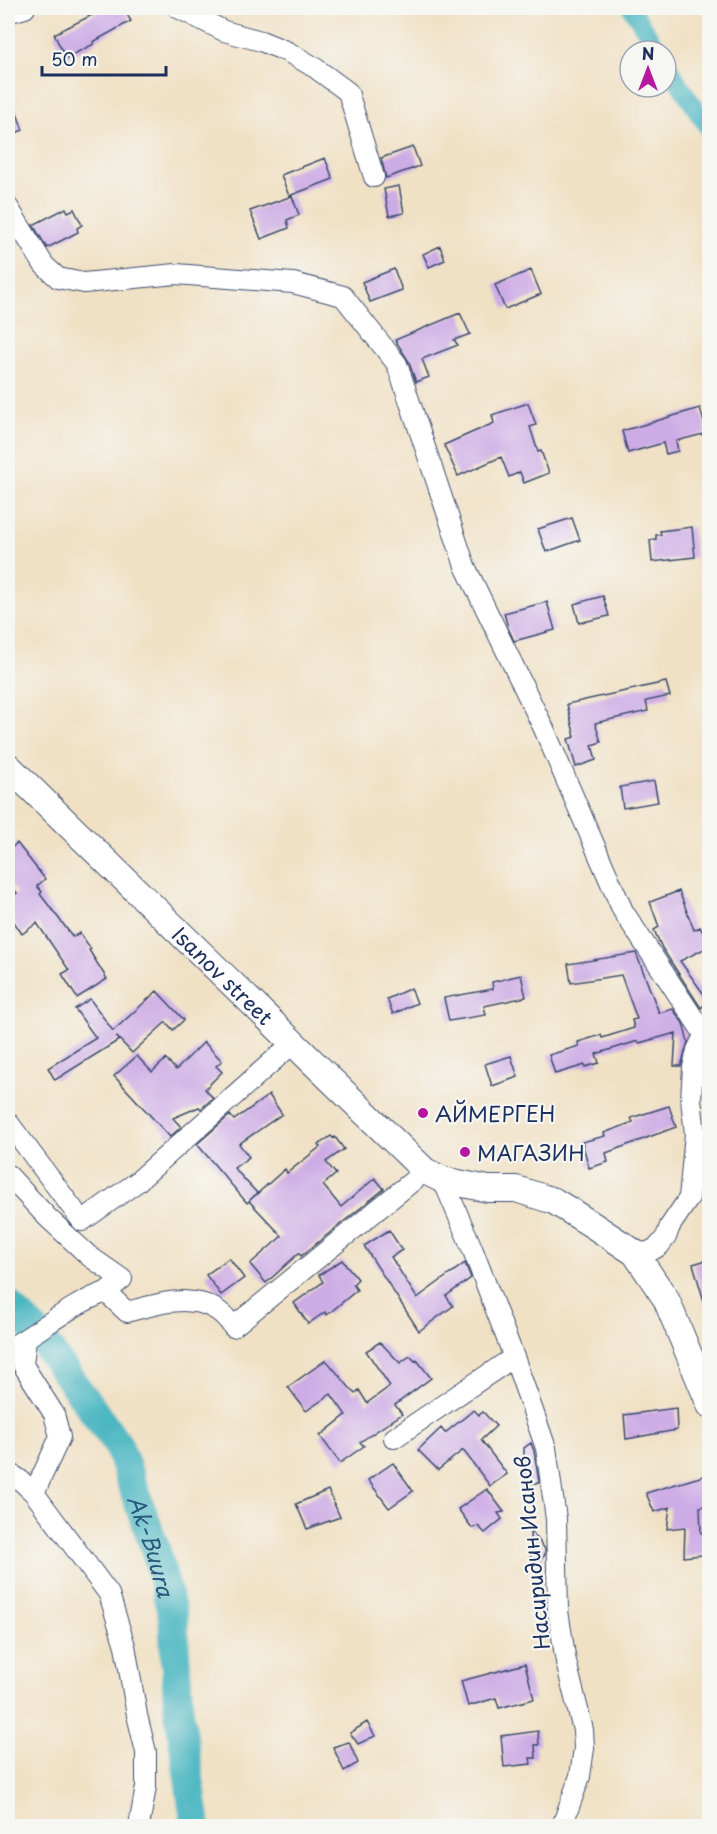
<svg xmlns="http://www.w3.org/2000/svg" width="717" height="1834" viewBox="0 0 717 1834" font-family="'Playpen Sans',sans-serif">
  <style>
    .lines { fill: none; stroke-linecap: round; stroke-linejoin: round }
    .canal { stroke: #48b6c1; stroke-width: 18 }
    .river { stroke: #48b6c1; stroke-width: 30 }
    .building { fill: #cdace5 }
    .minor-casing { stroke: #3b4a6d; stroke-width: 22 }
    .major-casing { stroke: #3b4a6d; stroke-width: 28 }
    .minor { stroke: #fff; stroke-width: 20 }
    .major { stroke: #fff; stroke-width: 26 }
    .poi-dot { fill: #b5179e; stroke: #f6f6f2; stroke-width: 2 }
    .labels { text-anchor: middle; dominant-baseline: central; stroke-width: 4.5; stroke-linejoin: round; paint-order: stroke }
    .street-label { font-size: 21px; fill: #1b2f5e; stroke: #f6f6f2 }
    .poi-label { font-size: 21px; fill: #1b2f5e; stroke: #f6f6f2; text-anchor: start }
    .water-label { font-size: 22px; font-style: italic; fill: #28587c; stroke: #f6f6f2 }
  </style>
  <rect width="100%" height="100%" fill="#f6f6f2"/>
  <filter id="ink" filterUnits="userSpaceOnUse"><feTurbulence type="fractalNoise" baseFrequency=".0167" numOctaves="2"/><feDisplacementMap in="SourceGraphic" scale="12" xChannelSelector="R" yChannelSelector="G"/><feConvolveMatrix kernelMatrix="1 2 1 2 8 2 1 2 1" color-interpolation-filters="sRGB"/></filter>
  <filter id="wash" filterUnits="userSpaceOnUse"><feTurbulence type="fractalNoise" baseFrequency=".008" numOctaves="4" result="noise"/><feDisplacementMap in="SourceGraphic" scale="24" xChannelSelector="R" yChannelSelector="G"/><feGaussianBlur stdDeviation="1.35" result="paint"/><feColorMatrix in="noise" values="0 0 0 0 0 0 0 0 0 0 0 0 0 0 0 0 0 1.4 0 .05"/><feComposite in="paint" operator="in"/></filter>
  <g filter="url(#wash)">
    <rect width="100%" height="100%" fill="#f0e1c5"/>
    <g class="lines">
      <path class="canal" d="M631,8L659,51
        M666,63L710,131"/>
      <path class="river" id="s1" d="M8,1305L36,1332L118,1445L155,1548L173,1616L178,1704L196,1826"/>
    </g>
    <g id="blocks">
      <path class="building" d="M106,8H123L131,21L93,42L94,44L66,58L54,34Z
        M9,91L23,130L8,136V92Z
        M413,147L420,166L386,178L381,158Z
        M325,158L333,179L289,196L281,175Z
        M399,186L404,213L389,216L384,189Z
        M292,196L299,215L287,220L289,228L261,239L250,211Z
        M66,208L68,212L74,209L82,225L77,228L78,232L47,248L33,225Z
        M440,246L445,260L429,267L423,254Z
        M394,269L402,290L370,302L362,282Z
        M531,270L541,294L505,309L495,285Z
        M460,313L470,334L454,340L458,345L422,359L429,377L416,382L408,360L395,340Z
        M528,403L536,425L530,427L538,452L541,451L549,473L524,483L520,472L509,477L501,457L458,476L444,445L494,423L492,415Z
        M700,408L707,433L676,441L678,451L666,454L663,443L628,453L622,431Z
        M572,518L580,540L546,552L538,529Z
        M692,527L695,557L652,562L650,540L656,539V535H661L660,531Z
        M603,596L609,616L579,623L574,604Z
        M547,602L555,630L514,641L508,628L504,613Z
        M666,682L670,696L646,701L648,711L595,723L601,742L592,745L596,760L576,767L568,739L575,737L567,704Z
        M654,781L658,802L623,808L620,787Z
        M17,843L45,879L37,886L42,892L40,894L73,937L80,933L91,949L89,950L107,979L77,998L62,974L69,970L37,923L22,934L8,913V899L17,893L8,881V851Z
        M679,891L694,930L700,927L710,946L680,961L708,1000L710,999L701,1008L662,948L654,930L659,927L650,902Z
        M636,953L659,1013L673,1009L683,1023L688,1042L681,1066H674L676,1033L639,1043L638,1041L596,1054L599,1063L585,1067V1065L555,1074L549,1055L579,1046L578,1042L601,1035L602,1038L634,1028L632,1020L637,1019L621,975L571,983L568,964Z
        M521,975L526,997L484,1006L486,1015L449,1021L444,998L493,989L492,982Z
        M411,988L417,1003L393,1014L387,999Z
        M157,991L184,1020L173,1030L166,1022L132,1053L116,1036L119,1040L55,1080L48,1068L96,1038L75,1009L90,999L113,1031Z
        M204,1042L222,1061L216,1066L222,1072L205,1089L213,1098L201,1109L199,1107L173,1118L181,1127L170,1137L114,1076L137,1056L152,1072L166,1059L176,1070Z
        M511,1056L518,1077L492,1086L485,1064Z
        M269,1095L282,1114L239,1144L249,1157L234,1168L257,1193L247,1203L197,1144L230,1115L234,1120Z
        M669,1106L676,1127L606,1153L608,1162L589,1168L582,1142L605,1136L604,1133L633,1122L631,1118Z
        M331,1136L333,1138L335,1137L344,1149L326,1162L336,1174L323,1185L341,1207L375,1178L384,1189L301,1256L299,1253L266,1283L250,1264L282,1236L249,1201L285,1169L287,1173L320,1147L318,1145Z
        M389,1230L402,1250L391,1257L417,1298L465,1263L471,1278L446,1296L453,1306L419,1331L364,1246Z
        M229,1258L244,1278L221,1295L206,1275Z
        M710,1259V1307L706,1308L693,1264Z
        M342,1260L358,1279L353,1284L357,1290L327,1315L325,1312L308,1324L294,1303L323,1282L319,1275Z
        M380,1342L400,1363L410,1356L415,1361L417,1360L431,1378L395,1405L402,1414L360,1442L364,1446L340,1463L320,1436L346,1415L331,1394L306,1411L288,1387L326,1360L355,1394L359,1390L367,1403L390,1386L366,1351Z
        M676,1408L677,1430L626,1439L624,1415Z
        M474,1410L479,1415L483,1412L496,1426L481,1440L507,1474L490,1486L463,1450L438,1470L418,1450L441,1428L445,1433Z
        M531,1443L534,1451L539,1483H524V1448Z
        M393,1463L413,1491L389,1508L368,1480Z
        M710,1474V1505L700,1507L701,1533L710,1532V1554L684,1557L685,1527L667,1529L670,1507L654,1512L646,1493Z
        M487,1489L504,1512L498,1513L502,1519L485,1533L478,1526L472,1528L458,1509Z
        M328,1490L340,1517L307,1529L296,1504Z
        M530,1529L545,1549V1555L531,1568Z
        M525,1664L534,1699L499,1708L496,1698L468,1706L461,1681Z
        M367,1722L375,1736L358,1744L350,1733Z
        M538,1731L539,1745H535L536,1758H530L531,1764L504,1767L501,1736Z
        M349,1742L358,1763L344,1771L333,1747Z"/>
    </g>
  </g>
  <g filter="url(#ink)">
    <use href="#blocks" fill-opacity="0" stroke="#3b4a6d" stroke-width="1.5"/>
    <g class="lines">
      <g class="minor-casing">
        <path id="minor" d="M178,8L224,31L261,41L288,52L314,67L348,92L374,177
          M8,13L25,8
          M8,207L44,265L58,278L84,283L176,274L293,283L343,296L397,364L465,566L544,729L623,911L704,1034
          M8,1122L82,1221L137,1182L292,1044
          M8,1175L47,1217L89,1256L122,1279L106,1292
          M443,1180L472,1248L514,1357L546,1448L556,1519L558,1611L566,1662L583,1730L584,1748L580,1776L562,1826
          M635,1253L649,1252L659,1246L666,1237L670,1226L689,1198L695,1133L691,1100L693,1067L697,1050L710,1024
          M26,1339L23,1365L54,1414L60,1437L34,1493L109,1594L125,1646L137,1715L146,1752V1787L139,1826
          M8,1355L10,1348C42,1330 71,1304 106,1292L127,1312C163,1302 209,1288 233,1327L425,1171
          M394,1438L514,1357
          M8,1472L20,1480L34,1493"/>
      </g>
      <g class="major-casing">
        <g id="major">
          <path id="s2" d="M8,766L425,1171L443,1180L488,1189H516L554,1201L591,1224L635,1253L666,1299L710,1405"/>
        </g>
      </g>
      <use href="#minor" class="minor"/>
      <use href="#major" class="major"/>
    </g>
  </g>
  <g class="poi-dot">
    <circle cx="423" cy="1113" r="6"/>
    <circle cx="465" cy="1152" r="6"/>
  </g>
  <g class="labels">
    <g class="street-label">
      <text stroke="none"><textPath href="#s2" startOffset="300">Isanov street</textPath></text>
      <text transform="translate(531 1553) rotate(-96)">Насиридин Исанов</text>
    </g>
    <g class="poi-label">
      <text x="435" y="1113">АЙМЕРГЕН</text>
      <text x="477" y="1152">МАГАЗИН</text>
    </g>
    <g class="water-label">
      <text stroke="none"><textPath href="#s1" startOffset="285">Ak-Buura</textPath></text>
    </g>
  </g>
  <rect width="717" height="1834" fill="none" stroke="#f6f6f2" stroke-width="30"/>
  <g transform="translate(648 69)"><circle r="28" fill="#f6f6f2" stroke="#9ea6b7" stroke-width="1.5"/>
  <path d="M0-4.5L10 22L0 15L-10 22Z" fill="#b5179e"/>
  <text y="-9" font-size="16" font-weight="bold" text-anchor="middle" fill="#1b2f5e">N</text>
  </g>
  <path d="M42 66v9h124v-9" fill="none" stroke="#1b2f5e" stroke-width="3"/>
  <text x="51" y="66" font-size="18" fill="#1b2f5e" stroke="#f6f6f2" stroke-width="4.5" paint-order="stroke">50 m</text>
</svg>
